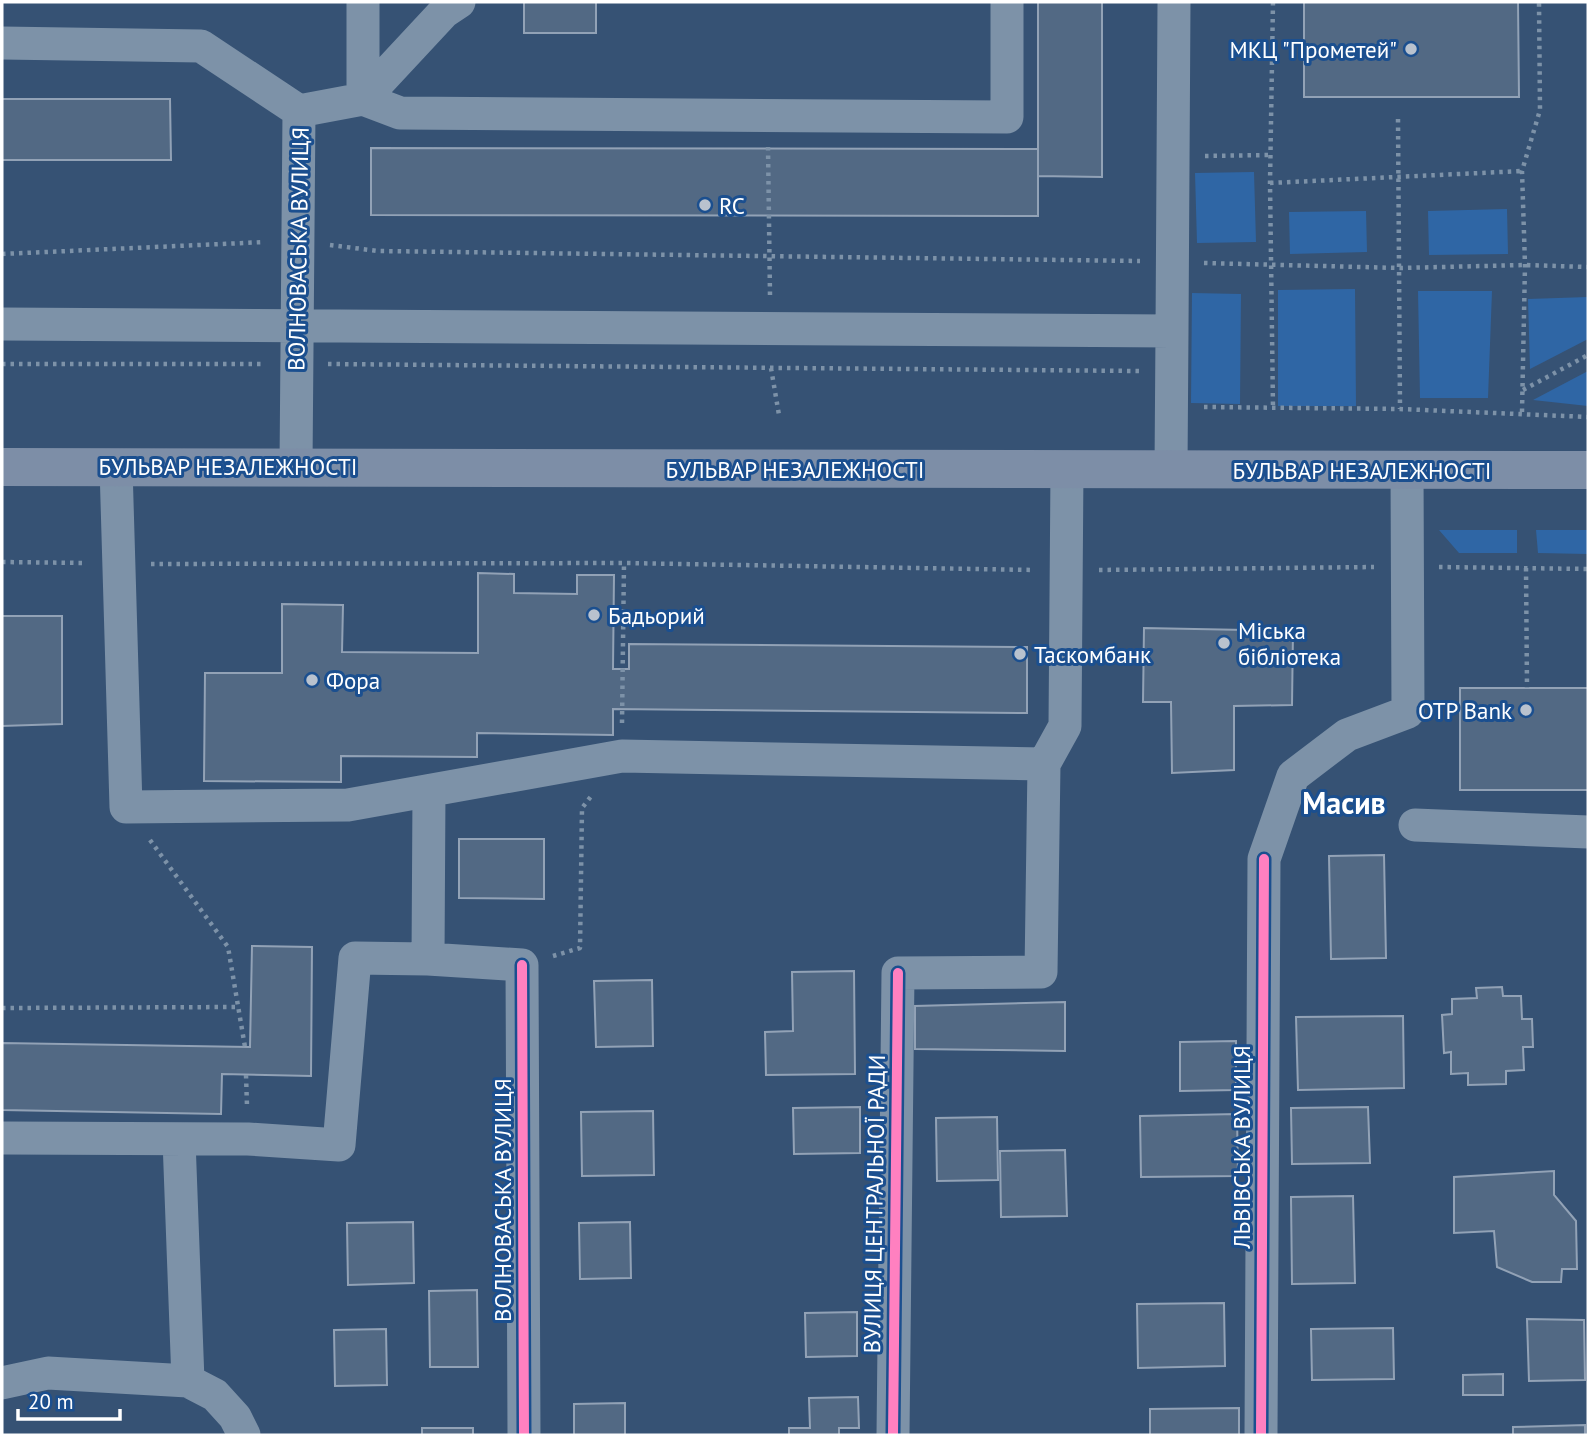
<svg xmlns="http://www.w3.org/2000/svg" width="1590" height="1437" viewBox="0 0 1590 1437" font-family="'PT Sans',sans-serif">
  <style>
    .green { fill: #2f66a5 }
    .building { fill: #526984; stroke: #92a2b6; stroke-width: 2 }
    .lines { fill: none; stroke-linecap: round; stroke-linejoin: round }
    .path { stroke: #7d92a8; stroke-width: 4.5; stroke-dasharray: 3.5 5; stroke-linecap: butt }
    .minor { stroke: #7d92a8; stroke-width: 33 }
    .major { stroke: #7d8ea7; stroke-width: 38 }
    .cycleway-casing { stroke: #1b4f8f; stroke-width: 15 }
    .cycleway { stroke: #ff80c0; stroke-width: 10 }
    .poi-dot { fill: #b9c2ce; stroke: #1b4f8f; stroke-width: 2.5 }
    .labels { text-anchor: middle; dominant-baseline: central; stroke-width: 6; stroke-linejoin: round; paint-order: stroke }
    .poi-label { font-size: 23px; fill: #fff; stroke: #1b4f8f; text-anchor: start }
    .street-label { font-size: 23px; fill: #fff; stroke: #1b4f8f }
    .district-label { font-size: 30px; font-weight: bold; fill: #fff; stroke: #1b4f8f }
  </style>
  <rect width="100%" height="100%" fill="#365274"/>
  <path class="green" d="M1254,172L1256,242L1197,243L1195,173Z
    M1507,209L1508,254L1429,255L1428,211Z
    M1366,211L1367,252L1290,254L1289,212Z
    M1355,289L1356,406H1278V290Z
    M1418,291H1492L1488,398H1420Z
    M1192,293L1241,294L1240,404L1191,403Z
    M1588,297V339L1530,369L1528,299Z
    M1588,371V406L1533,400Z
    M1439,530H1517V553H1459Z
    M1536,530H1588V554L1538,553Z"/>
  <path class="building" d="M524,2H596V33H524Z
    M1038,2H1102V177L1038,176Z
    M1304,2H1518L1519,97H1304Z
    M2,99H170L171,160H2Z
    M371,148L1038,149V216L371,215Z
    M478,573L514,574V593L577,594V575H614L613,669H629V644L1027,647V713L613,709V735L477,733V757L341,756V782L204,781L205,673H282V604L343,605L342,652L478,653Z
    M2,616H62V724L2,726Z
    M1144,628L1293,631L1292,705L1234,706V770L1172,773L1171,702H1143Z
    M1460,688H1588V790H1460Z
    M459,839H544V899L459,898Z
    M1384,855L1386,958L1331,959L1329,856Z
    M252,946L312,947L311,1076L222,1074L221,1114L2,1110V1043L250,1047Z
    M854,971L855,1074L766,1075L765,1032L793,1031L792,972Z
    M652,980L653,1046L596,1047L594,981Z
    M1502,987L1503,996H1521L1522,1019H1532L1533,1047H1523L1524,1070L1506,1071V1084L1468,1085V1073L1451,1074V1052L1444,1053L1442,1015L1452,1014V999L1477,998L1476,988Z
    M1065,1002V1051L915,1049V1006Z
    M1403,1016L1404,1088L1298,1090L1296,1017Z
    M1236,1041V1090L1180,1091V1042Z
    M860,1107V1153L794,1154L793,1108Z
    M1368,1107L1370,1163L1292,1164L1291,1108Z
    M653,1111L654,1175L582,1176L581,1112Z
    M1237,1114L1238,1176L1141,1177L1140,1116Z
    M997,1117L998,1180L937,1181L936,1118Z
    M1065,1150L1067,1216L1001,1217L1000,1151Z
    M1554,1171V1195L1576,1221L1577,1269H1562L1561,1282H1532L1497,1267L1494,1231L1454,1233V1177Z
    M1353,1196L1355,1283L1292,1284L1291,1197Z
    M413,1222L414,1283L348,1285L347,1223Z
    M630,1222L631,1278L580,1279L579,1223Z
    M477,1290L478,1367H430L429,1291Z
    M1224,1303L1225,1366L1138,1368L1137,1304Z
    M857,1312V1356L806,1357L805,1313Z
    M1527,1319L1584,1320L1585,1380L1529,1381Z
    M1393,1328L1394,1379L1312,1380L1311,1329Z
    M386,1329L387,1385L335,1386L334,1330Z
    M1503,1374V1395H1463V1375Z
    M858,1397L859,1428H839V1435H789V1428H810L809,1398Z
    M625,1403V1435H574V1404Z
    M1239,1408V1435H1150V1409Z
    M1585,1425V1435H1513V1427Z
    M422,1428H473V1435H422Z"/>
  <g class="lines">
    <path class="path" d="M1273,2L1270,183L1273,408
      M1398,119L1400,409
      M768,147L770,296
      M1205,156L1271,155
      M1270,183L1522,171
      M330,245L378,251L1140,261
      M2,254L265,242
      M1204,263L1400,268L1525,265L1588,267
      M2,364H264
      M328,364L1139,371
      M771,368L779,415
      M1523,390L1588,355
      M1204,407L1400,409L1588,417
      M1522,412L1525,265L1522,171L1540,110L1539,2
      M2,562L86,563
      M151,564L624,563L1034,570
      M1439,567L1588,569
      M1526,568L1527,688
      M1099,570L1374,567
      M622,723L624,563
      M150,840L228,947L245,1047
      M553,956L580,948L582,808L592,795
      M2,1008L238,1007
      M246,1075L247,1106"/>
    <path class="minor" d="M459,2L444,12L363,99L400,113L1007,117V2
      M2,43L201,46L299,111
      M2,324L1172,331L1171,469
      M1172,331L1174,2
      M296,466L299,111L363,99V2
      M116,467L126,807L348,805L622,756L1044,764
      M429,791L428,959L522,965L524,1435
      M1415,825L1588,832
      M2,1138L248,1139L339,1145L355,958L428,959
      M179,1140L188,1381
      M2,1383L48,1373L188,1381L215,1395L235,1417L244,1435
      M893,1435L898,973L1041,972L1044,764L1065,726L1067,469
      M1261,1435L1264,859L1293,776L1347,735L1408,712L1407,469"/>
    <path class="major" d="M2,467L1588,470"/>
    <g class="cycleway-casing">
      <path id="cycleway" d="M522,965L524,1435
        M893,1435L898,973
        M1261,1435L1264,859"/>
    </g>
    <use href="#cycleway" class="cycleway"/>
  </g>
  <g class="poi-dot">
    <circle cx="1411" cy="49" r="7"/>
    <circle cx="705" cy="205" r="7"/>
    <circle cx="594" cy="615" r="7"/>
    <circle cx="1224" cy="643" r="7"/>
    <circle cx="1020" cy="654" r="7"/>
    <circle cx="312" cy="680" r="7"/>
    <circle cx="1526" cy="710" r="7"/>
  </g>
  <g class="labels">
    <g class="poi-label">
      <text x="1397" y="49" text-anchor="end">МКЦ "Прометей"</text>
      <text x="719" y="205">RC</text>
      <text x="608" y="615">Бадьорий</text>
      <text x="1238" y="630">Міська<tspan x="1238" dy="26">бібліотека</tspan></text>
      <text x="1034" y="654">Таскомбанк</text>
      <text x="326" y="680">Фора</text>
      <text x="1512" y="710" text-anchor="end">OTP Bank</text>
    </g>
    <g class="street-label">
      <text transform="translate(298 249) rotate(-89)">ВОЛНОВАСЬКА ВУЛИЦЯ</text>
      <text x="228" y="466">БУЛЬВАР НЕЗАЛЕЖНОСТІ</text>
      <text x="795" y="469">БУЛЬВАР НЕЗАЛЕЖНОСТІ</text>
      <text x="1362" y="470">БУЛЬВАР НЕЗАЛЕЖНОСТІ</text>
      <text transform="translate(1241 1147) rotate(-90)">ЛЬВІВСЬКА ВУЛИЦЯ</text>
      <text transform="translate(502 1200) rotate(-90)">ВОЛНОВАСЬКА ВУЛИЦЯ</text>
      <text transform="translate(874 1204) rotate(-89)">ВУЛИЦЯ ЦЕНТРАЛЬНОЇ РАДИ</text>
    </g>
    <g class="district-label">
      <text x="1344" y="802">Масив</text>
    </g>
  </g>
  <rect width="1590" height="1437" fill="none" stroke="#ffffff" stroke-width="7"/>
  <path d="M18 1409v10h102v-10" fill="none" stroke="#ffffff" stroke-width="3.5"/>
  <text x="28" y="1409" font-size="21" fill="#ffffff" stroke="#1b4f8f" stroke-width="5" paint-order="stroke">20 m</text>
</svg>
